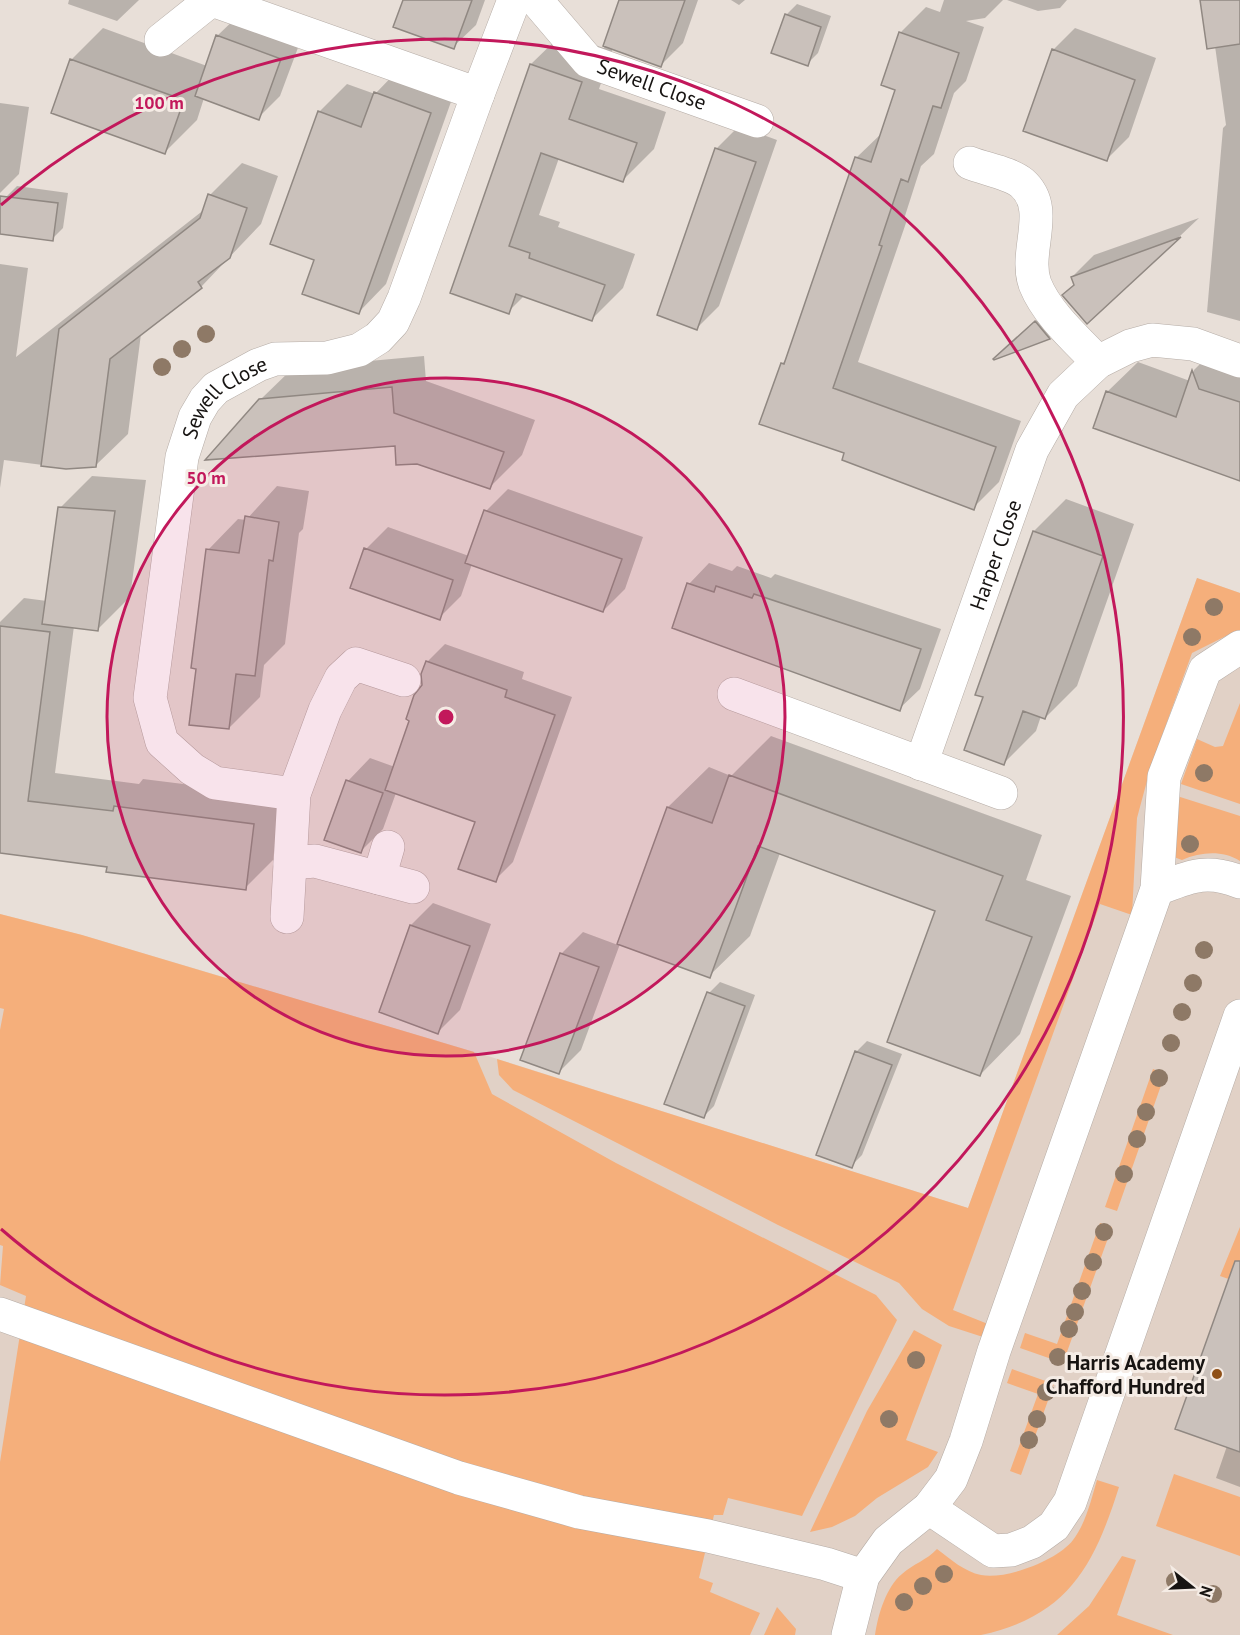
<svg xmlns="http://www.w3.org/2000/svg" width="1240" height="1635" viewBox="0 0 1240 1635" font-family="'PT Sans',sans-serif">
  <style>
    .built { fill: #e1d1c6 }
    .green { fill: #f5af7b }
    .shadow { fill: #0003 }
    .building { fill: #cac1bb; stroke: #908882; stroke-width: 1.5 }
    .lines { fill: none; stroke-linecap: round; stroke-linejoin: round }
    .minor-casing { stroke: #b5aca6; stroke-width: 34 }
    .minor { stroke: #fff; stroke-width: 33 }
    .tree { fill: #8e7966 }
    .ring { fill: none; stroke: #c2185b; stroke-width: 3 }
    .poi-dot { fill: #905118; stroke: #f5ece5; stroke-width: 2 }
    .labels { text-anchor: middle; dominant-baseline: central; stroke-width: 6; stroke-linejoin: round; paint-order: stroke }
    .street-label { font-size: 21px; fill: #171412; stroke: #f5ece5 }
    .poi-label { font-size: 21px; font-weight: bold; fill: #171412; stroke: #f5ece5; text-anchor: end }
    .centre { fill: #c2185b; stroke: #f5ece5; stroke-width: 3 }
    .ring-label { font-size: 18px; text-anchor: middle; font-weight: bold; fill: #c2185b; stroke: #f5ece5; stroke-width: 6; stroke-linejoin: round; paint-order: stroke }
  </style>
  <rect width="100%" height="100%" fill="#e8dfd8"/>
  <path class="built" d="M1197,578L1240,593V1635H0V914L82,935L488,1056L968,1208Z"/>
  <path class="green" d="M1197,578L1240,593V633L1234,632L1192,653L1151,766L1137,818L1132,915L1100,904L953,1310L988,1324L983,1337L949,1326L922,1309L899,1283L778,1225L513,1090L499,1075L497,1059L968,1208Z
    M1240,703V804L1181,784L1197,739L1215,747L1223,746Z
    M1177,796L1240,816V861C1222,850 1201,852 1182,860L1171,856Z
    M0,914L82,935L474,1052L492,1094L616,1163L876,1295L897,1320L802,1516L728,1498L723,1515H714L699,1578L713,1583L710,1592L760,1613L750,1635H0V1462L26,1296L0,1285L3,1246L0,1245V1030L4,1009L0,1008Z
    M1153,1069L1165,1074L1117,1211L1105,1207Z
    M1100,1223L1112,1227L1063,1363L1020,1348L1025,1333L1057,1344Z
    M1240,1227V1283L1220,1276Z
    M914,1330L942,1345L906,1440L938,1452L928,1467L877,1498L855,1516L832,1527L810,1532L867,1411Z
    M1012,1369L1054,1384L1021,1475L1010,1471L1038,1394L1007,1383Z
    M1174,1474L1240,1497V1556L1156,1526Z
    M1097,1480L1119,1487C1094,1566 1068,1616 981,1635C971,1635 959,1635 949,1635C924,1635 900,1635 875,1635C878,1615 886,1587 902,1574C913,1564 927,1560 937,1549C950,1559 965,1572 981,1575C1006,1580 1058,1560 1073,1540C1086,1523 1091,1500 1097,1480Z
    M1122,1556L1136,1560L1117,1615L1173,1635H1057L1089,1606Z
    M777,1607L796,1629L795,1635H764Z"/>
  <path class="shadow" d="M69,0H139L117,21L68,4Z
    M405,0H485L476,25L453,47Z
    M621,0H698L683,43L661,65L613,48L599,89L666,112L654,149L623,180L559,158L539,215L560,222L558,227L635,254L623,288L592,319L525,295L508,312L452,292L531,64L562,34L604,48Z
    M731,0H745L739,5Z
    M944,0H1003L985,18L966,21L984,27L966,81L954,93L934,154L921,166L904,219L907,220L858,362L1021,421L999,482L973,508L846,452L782,364L786,359L856,158L883,132L897,89L900,33L926,7L940,12Z
    M1007,0H1067L1060,8L1038,11Z
    M1201,0H1240V321L1207,312L1223,128L1226,125L1215,46Z
    M797,4L831,16L818,53L807,64L786,15Z
    M240,14L302,37L280,96L258,118L204,98L197,120L165,152L71,60L103,28L207,66L217,36Z
    M1075,28L1156,58L1129,137L1107,159L1053,50Z
    M403,65L457,85L386,284L359,312L316,259L319,112L347,84L375,94Z
    M0,103L29,107L19,174L0,193Z
    M739,126L777,140L719,306L697,328L659,314L717,148Z
    M242,163L278,176L261,224L201,287L141,334L128,434L95,466L66,468L4,460L0,488V264L28,268L16,357L205,209L210,195Z
    M17,186L68,193L63,228L52,239L6,197Z
    M1199,218L1180,236L1087,322L1072,277L1094,255Z
    M1058,300L1071,316L1049,338H1018Z
    M1223,341L1240,362V479L1107,392L1138,362L1190,381L1194,370Z
    M424,356L426,381L535,420L522,455L490,487L418,462L397,445L260,400L293,368Z
    M92,476L146,480L130,597L98,629L74,626L55,773L139,784L143,779L281,796L273,860L245,888L108,865L0,852V622L24,598L47,601L60,508Z
    M277,486L309,491L303,529L299,533L285,644L264,665L260,697L229,728L208,550L238,519L246,520Z
    M508,489L643,537L625,589L603,611L472,564L461,596L439,618L366,549L388,527L469,556L486,511Z
    M1066,499L1134,524L1077,686L1045,718L1041,716L1036,731L1004,763L984,696L1034,531Z
    M709,563L732,571L737,566L771,578L775,574L941,629L920,689L899,709L689,584Z
    M445,644L524,672L522,679L572,697L513,862L495,880L477,821L396,793L383,829L361,851L326,839L348,781L370,758L395,767L423,686L427,662Z
    M771,736L1042,835L1026,880L1071,896L1020,1034L980,1075L937,910L780,853L750,936L709,976L620,944L581,1050L559,1072L561,954L583,932L618,945L668,807L709,767L731,776Z
    M433,903L491,924L460,1010L438,1032L411,925Z
    M720,982L755,995L714,1106L703,1117L709,993Z
    M867,1041L902,1054L862,1155L851,1166L856,1052Z
    M1240,1289V1487L1216,1478L1227,1446Z"/>
  <path class="building" d="M403,0H472L454,49L393,27Z
    M619,0H685L661,67L603,46Z
    M1200,0H1240V44L1207,49Z
    M785,14L821,27L808,66L771,53Z
    M899,32L959,53L941,108L933,106L908,182L901,179L879,245L882,246L833,388L996,447L974,510L842,460L844,453L759,424L781,363L784,364L855,157L871,162L895,90L881,85Z
    M216,35L281,59L259,120L195,96Z
    M1052,49L1135,80L1107,161L1023,131Z
    M70,59L184,100L165,154L51,113Z
    M530,64L582,82L569,119L637,143L623,182L541,153L509,246L530,253L529,258L605,285L592,321L516,294L509,314L450,293Z
    M374,92L431,113L359,314L302,294L314,260L270,244L318,111L361,127Z
    M715,148L756,162L697,330L657,315Z
    M208,194L247,208L230,258L198,282L202,288L110,359L96,467L66,469L41,466L59,329L200,218Z
    M0,196L58,203L53,241L0,234Z
    M1181,237L1087,324L1062,295L1074,285L1071,277Z
    M1035,321L1050,339L994,360L993,359Z
    M1192,370L1199,389L1240,402V481L1093,428L1106,391L1176,417Z
    M392,387L394,413L504,452L490,489L417,464L396,465L395,446L205,460L259,399Z
    M58,507L115,511L98,631L42,624Z
    M484,510L622,559L603,612L465,563Z
    M245,516L279,522L273,561L269,560L255,676L236,674L229,729L189,725L196,669L191,668L206,549L239,553Z
    M1033,531L1103,556L1045,719L1023,711L1004,765L964,750L983,697L975,695Z
    M364,548L453,580L440,620L350,588Z
    M687,583L714,592L716,586L752,598L754,594L921,649L900,711L672,628Z
    M0,626L50,632L28,801L113,811L114,806L254,824L246,890L106,872L107,867L0,853Z
    M426,661L507,690L505,697L555,715L496,882L458,869L475,822L385,790L409,721L406,719L414,695L422,685L421,674Z
    M729,775L1003,876L986,920L1032,937L980,1076L887,1042L935,911L758,846L710,978L617,944L667,807L712,823Z
    M346,780L383,793L361,853L324,840Z
    M410,925L470,946L438,1034L379,1012Z
    M560,953L599,967L559,1074L520,1060Z
    M707,992L745,1006L704,1118L664,1104Z
    M855,1051L892,1065L852,1168L816,1155Z
    M1235,1261H1240V1452L1175,1429Z"/>
  <g class="lines">
    <g class="minor-casing">
      <g id="minor">
        <path d="M212,0L478,94L514,0"/>
        <path id="s1" d="M536,0L588,61L757,121"/>
        <path d="M161,40L211,0"/>
        <path d="M970,163C985,169 1010,173 1022,183C1052,209 1023,251 1035,284C1047,314 1076,339 1098,362"/>
        <path d="M734,694L1001,793"/>
        <path id="s2" d="M921,764L1032,450L1063,395L1098,362L1130,346L1152,340L1193,344L1240,361"/>
        <path id="s3" d="M294,794L215,783L192,769L162,742L150,698L182,457L195,417L205,400L216,388L258,365L275,359L327,358L359,350L378,338L393,322L404,298L478,94"/>
        <path d="M290,863L315,861L413,887"/>
        <path d="M379,878L388,847"/>
        <path d="M1157,889C1189,877 1206,868 1240,882"/>
        <path d="M287,917L294,794L325,710L341,678L356,664L404,680"/>
        <path d="M0,1314L459,1478L579,1512L708,1536L826,1564L863,1576"/>
        <path d="M929,1508L993,1551L1011,1550L1032,1542L1054,1526L1070,1502L1240,1016"/>
        <path d="M848,1635L863,1576L888,1541L929,1508L951,1479L966,1441L994,1351L1157,889L1164,777L1205,670L1240,647"/>
      </g>
    </g>
    <use href="#minor" class="minor"/>
  </g>
  <g class="tree">
    <circle cx="206" cy="334" r="9"/>
    <circle cx="182" cy="349" r="9"/>
    <circle cx="162" cy="367" r="9"/>
    <circle cx="1214" cy="607" r="9"/>
    <circle cx="1192" cy="637" r="9"/>
    <circle cx="1204" cy="773" r="9"/>
    <circle cx="1190" cy="844" r="9"/>
    <circle cx="1204" cy="950" r="9"/>
    <circle cx="1193" cy="983" r="9"/>
    <circle cx="1182" cy="1012" r="9"/>
    <circle cx="1171" cy="1043" r="9"/>
    <circle cx="1159" cy="1078" r="9"/>
    <circle cx="1146" cy="1112" r="9"/>
    <circle cx="1137" cy="1139" r="9"/>
    <circle cx="1124" cy="1174" r="9"/>
    <circle cx="1104" cy="1232" r="9"/>
    <circle cx="1093" cy="1262" r="9"/>
    <circle cx="1082" cy="1291" r="9"/>
    <circle cx="1075" cy="1312" r="9"/>
    <circle cx="1069" cy="1329" r="9"/>
    <circle cx="1058" cy="1357" r="9"/>
    <circle cx="916" cy="1360" r="9"/>
    <circle cx="1046" cy="1392" r="9"/>
    <circle cx="889" cy="1419" r="9"/>
    <circle cx="1037" cy="1419" r="9"/>
    <circle cx="1029" cy="1440" r="9"/>
    <circle cx="944" cy="1574" r="9"/>
    <circle cx="1175" cy="1581" r="9"/>
    <circle cx="923" cy="1586" r="9"/>
    <circle cx="1213" cy="1594" r="9"/>
    <circle cx="904" cy="1602" r="9"/>
  </g>
  <circle cx="446" cy="717" r="339" fill="#c2185b" fill-opacity=".12"/>
  <g class="ring">
    <circle cx="446" cy="717" r="339"/>
    <path d="M1 205A678 678 0 1 1 1 1229"/>
  </g>
  <circle class="poi-dot" cx="1217" cy="1374" r="6"/>
  <g class="labels">
    <g class="street-label">
      <text stroke="none"><textPath href="#s1" startOffset="148">Sewell Close</textPath></text>
      <text stroke="none"><textPath href="#s3" startOffset="513">Sewell Close</textPath></text>
      <text stroke="none"><textPath href="#s2" startOffset="222">Harper Close</textPath></text>
    </g>
    <g class="poi-label">
      <text x="1205" y="1362">Harris Academy<tspan x="1205" dy="24">Chafford Hundred</tspan></text>
    </g>
  </g>
  <circle cx="446" cy="717" r="9" class="centre"/>
  <g class="ring-label">
    <text x="159" y="109">100 m</text>
    <text x="206" y="484">50 m</text>
  </g>
  <g transform="translate(1192 1587) rotate(108)" stroke="#f5ece5" stroke-width="4.5" paint-order="stroke">
  <path d="M0-4.5L10 22L0 15L-10 22Z" fill="#171412"/>
  <text y="-9" font-size="16" font-weight="bold" text-anchor="middle" fill="#171412">N</text>
  </g>
</svg>
